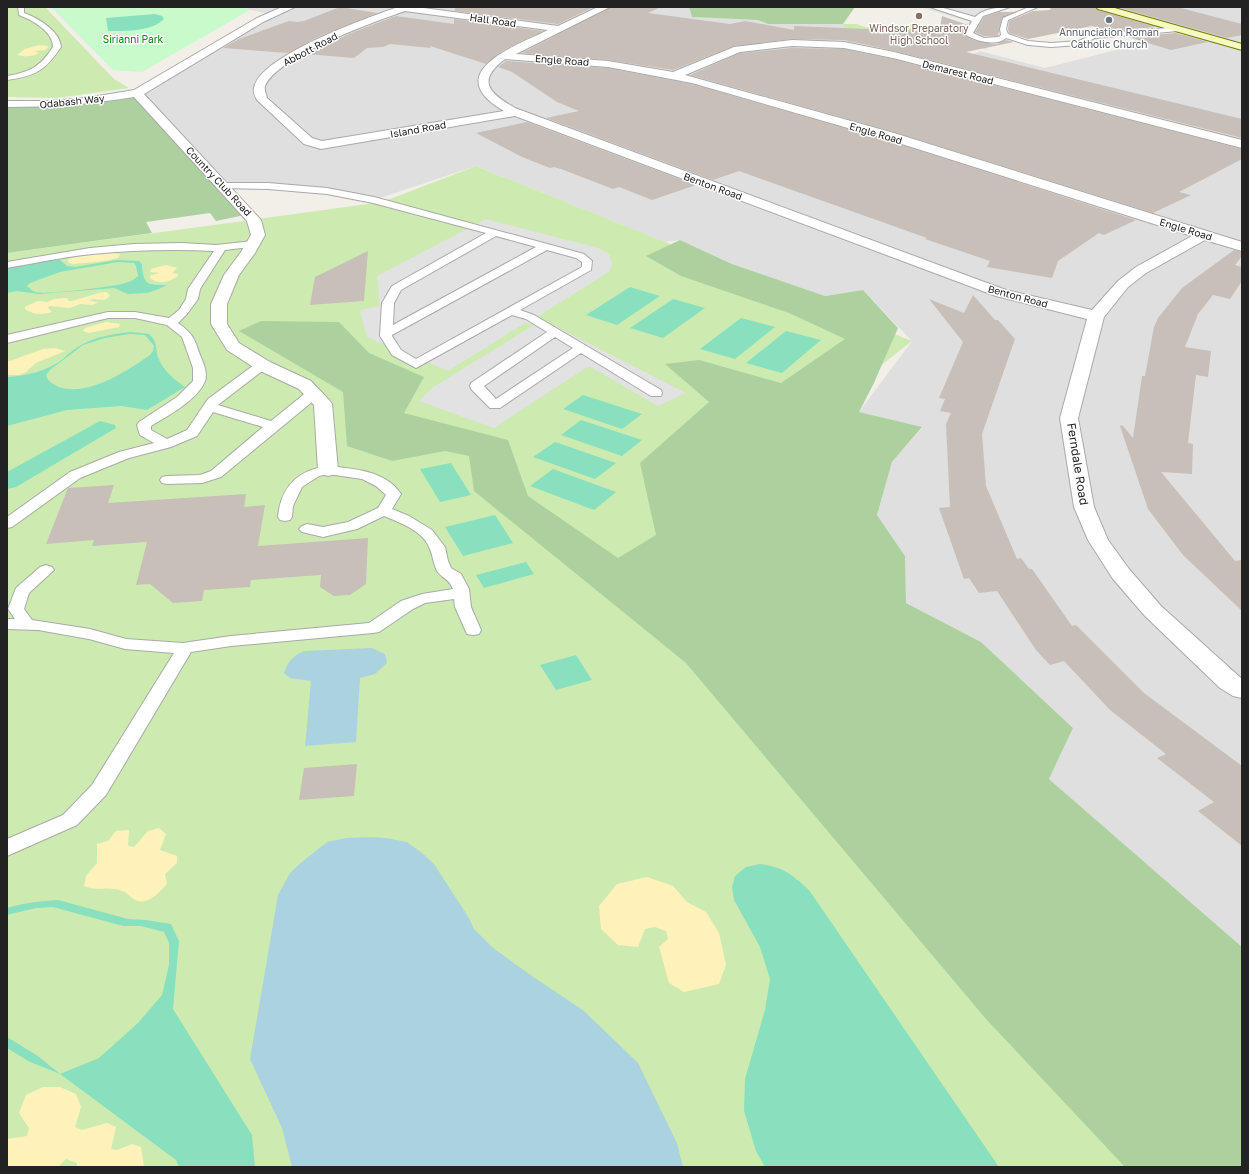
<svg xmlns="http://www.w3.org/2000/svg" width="1249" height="1174" viewBox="0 0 1249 1174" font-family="'Golos Text',sans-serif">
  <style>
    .residential { fill: #e0dfdf }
    .grass { fill: #cdebb0 }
    .forest { fill: #add19e }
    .sand { fill: #fff1ba }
    .park { fill: #c8facc }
    .pitch { fill: #88e0be; fill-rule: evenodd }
    .parking { fill: #e2e2e2 }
    .water { fill: #aad3df }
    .building { fill: #c7bfb8 }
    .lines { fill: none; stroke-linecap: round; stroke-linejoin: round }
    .lane-casing { stroke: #a9a9a9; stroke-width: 2 }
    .street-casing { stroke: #a9a9a9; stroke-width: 2 }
    .secondary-casing { stroke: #707d05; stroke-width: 2 }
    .path { stroke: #fa8072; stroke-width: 1; stroke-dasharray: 1 1; stroke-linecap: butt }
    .lane { fill: #fff; fill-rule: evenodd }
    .street { fill: #fff; fill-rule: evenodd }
    .secondary { fill: #f7fabf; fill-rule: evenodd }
    .education-dot { fill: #8d6e63; stroke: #fff; stroke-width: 1.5 }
    .worship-dot { fill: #6b7280; stroke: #fff; stroke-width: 1.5 }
    .labels { text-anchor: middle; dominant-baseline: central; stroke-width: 3; stroke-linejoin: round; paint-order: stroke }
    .far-street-label { font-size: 10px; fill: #222; stroke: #fff }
    .far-education-label { font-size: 10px; fill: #785e54; stroke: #fff }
    .far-worship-label { font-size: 10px; fill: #5b616d; stroke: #fff }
    .far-park-label { font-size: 10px; fill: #0c8416; stroke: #fff }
    .street-label { font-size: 12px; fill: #222; stroke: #fff }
  </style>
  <rect width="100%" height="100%" fill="#f2efe9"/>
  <path class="residential" d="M246,7H689L692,17L758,20L768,24H843L849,47L888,58L894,55L942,68L980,51L1045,68L1167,37L1197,34L1242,47V947L1049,779L1073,728L981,642L906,603L905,556L877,515L892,462L922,428L859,412L912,341L863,290L825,296L732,264L680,240L665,242L476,166L374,200L327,191L223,186L137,93L270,14L250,10Z
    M1102,7H1242V46Z"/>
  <path class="grass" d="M7,7H45L114,79L129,88L57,98L7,97Z
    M843,24H856L882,32L916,26L924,29L931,34L884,47L848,42Z
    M476,166L912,341L650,547L1242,1140V1167H7V253L382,202Z"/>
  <path class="forest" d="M689,7H855L843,24H768L758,20L692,17Z
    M137,93L245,215L216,221L210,213L146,222L152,233L7,253V104H50Z
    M680,240L732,264L825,296L863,290L898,328L873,385L859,412L922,427L892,462L877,515L905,556L906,603L981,642L1073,728L1049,779L1242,947V1167H1125L986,1019L686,663L474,491L469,456L445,451L392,461L347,446L343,392L239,331L261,321L339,322L369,353L424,377L404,413L508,440L528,496L618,558L656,535L640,463L709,402L665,364L699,360L781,383L845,339L789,313L681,276L646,256Z"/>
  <path class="sand" d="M39,45L49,46L45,50L34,51L39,53C33,57 24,57 17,55L25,49Z
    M105,252L120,254L119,257C112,261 84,263 74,264L69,263L67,260C79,254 93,256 105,252Z
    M166,265L177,268L172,273L178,274V276C170,282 158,285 150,278L151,275L160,273L150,272L151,269Z
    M102,292H107L110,296L104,300L92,299L90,301L99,302L92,305L80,304L70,308L49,306L48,308L52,312C44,315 33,315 25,309V307L37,301L47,302L54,299L67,298L69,301H72Z
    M106,322L120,324L119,327L89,333L83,331L85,328Z
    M55,348L65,351L36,363L26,372L19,375H7V362L43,349Z
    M159,828L166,834L160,850L177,856V863L165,874L167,884C158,894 145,909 131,897C124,891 124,891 115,889C102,887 96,891 84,886L86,876L97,863V844L108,841L116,831L129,830L128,846L134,847L148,831Z
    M647,877L673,886L687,902L706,912L719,933L726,965L719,984L684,992L669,983L659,947L668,939L666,931L655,927L645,929L638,947L618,945L601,929L599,906L617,884Z
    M43,1087H60L76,1094L81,1107L75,1127L82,1130L107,1123L116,1127L111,1149L117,1150L132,1144L141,1147L144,1167H77V1163L66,1159L58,1167H7V1139L27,1136L29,1128L19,1113L26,1095Z"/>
  <path class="park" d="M51,7H246L250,10L142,72L113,70Z"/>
  <path class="pitch" d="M155,14L162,16L164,19C151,32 125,31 108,31L106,18Z
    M59,259L67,266L75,267L117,260L139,261L142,264C143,285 147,285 167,285L159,289L147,293L128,294L114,288L39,294L17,291L7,293V268ZM118,262L134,263L136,266L138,276C135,279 130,282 125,283C113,287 45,295 35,292C32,291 30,289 27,286L30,283L60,272Z
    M630,287L660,296L617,325L586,315Z
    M673,299L705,308L663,338L630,328Z
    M741,318L775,327L735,359L700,349Z
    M786,331L821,340L782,373L746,363Z
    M131,332L149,334C158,343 155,346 158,357C163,371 174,379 185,387L147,410L121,406L67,410L7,426V377C26,376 47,371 63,359C69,353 75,348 83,344C98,336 115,334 131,332ZM130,334L145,335L154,346L153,351L150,355C127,371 88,397 59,387C53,384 48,382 46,375L50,370L83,345L105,338Z
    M583,395L642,414L622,429L563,409Z
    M581,420L642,440L622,456L561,435Z
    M100,421L115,425L116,428L16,487L7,489V472Z
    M555,442L616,463L595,479L533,457Z
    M451,463L471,495L440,502L420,469Z
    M553,469L616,492L594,510L530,486Z
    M495,515L513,543L463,556L445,527Z
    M526,562L534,574L484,588L476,575Z
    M576,655L592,680L556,690L540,665Z
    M760,864C785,868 791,874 809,890L999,1167H765L756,1151L744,1111L745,1079L765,1010L770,979L760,947L734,900L732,887L735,876L746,867Z
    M58,900L128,919L146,920L171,924L179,941L173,1009L252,1135L255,1167H179L176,1160L60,1074L30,1062L7,1048V1037L38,1056L60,1074L99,1058L138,1023L162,995L169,965V943L164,932L141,926H123L53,907L36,908L7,915V908C24,903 40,901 58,900Z"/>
  <path class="parking" d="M920,7H1013L997,13V36L986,50L936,29L966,24L969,22Z
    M486,219L598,248L609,254L612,263L610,271L537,317L686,393L658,406L589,366L494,428L419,401L432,388L534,325L525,323L448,371L367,337L360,310L380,306L377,276Z"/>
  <path class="water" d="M372,648L385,654L387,663L375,674L360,678L356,742L305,746L311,681L290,678L284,673C288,661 293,656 304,651Z
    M371,837L386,838L407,842L422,853L434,864L469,918L474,929L492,947L529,974L584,1011L638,1063L677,1143L683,1167H292L282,1128L250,1059L278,895L290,873L303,861L327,842L346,838Z"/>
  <path class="building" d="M340,7L377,13L316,38L288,53L223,48L239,39L289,21L297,22L304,21Z
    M455,7H594L558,24L455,11Z
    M611,7H661L648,13L730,24L745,21L794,30V26L939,32L942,16L968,25L964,34L973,40L991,44H997L1006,40L1014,42L966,52L1242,119V138L894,51L844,40L792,39L734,46L673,70L608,60L522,53Z
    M1051,7H1094L1098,10L1157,27L1110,31L1092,26L1028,39L1009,33L1008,29L1009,21L1033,11L1050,10Z
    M1117,7H1177L1242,24V35L1227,38Z
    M999,12H1014L1002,18L998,36H984L975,32L984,17Z
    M396,16L454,24V19L543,31L502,51L486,64L430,46L431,48L390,44L383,47L367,48L354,58L306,54L351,33Z
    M1176,33L1208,42L1171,50L1128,37Z
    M792,48L844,49L893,59L1242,149V159L1179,192L1191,195L1153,213L894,132L690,75L740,53Z
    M506,61L608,68L692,84L886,140L1136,220L1104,235L1099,233L1058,261L1052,278L987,267L990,261L925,239L927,238L739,171L713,180L546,118L579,111L557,102L512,72L498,67Z
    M527,122L696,185L652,200L619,187L613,189L561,169L554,167L550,168L522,157L476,133Z
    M1234,250L1242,252V256L1235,265L1242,267V281L1230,299L1213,295L1198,314L1185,347L1211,351L1208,377L1196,375L1188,443L1193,444L1192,474L1161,472L1235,561L1242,560V611L1183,555L1148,509L1120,426L1122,425L1133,438L1142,376H1145L1154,327L1158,318L1182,288Z
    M368,251L364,301L310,305L315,277Z
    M973,295L995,320H998L1015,339L982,434L986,486L1017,559L1021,558L1029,569H1032L1072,626L1076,625L1144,693L1242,766V846L1198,811L1214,802L1157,758L1166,754L1110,710L1064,661L1050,665L1036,650L997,591L979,593L969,578L964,579L939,508L950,507L946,424L951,413L940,411L945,399L939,398L963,342L929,299L964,313Z
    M114,485L108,503L246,494L244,507L265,505L258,546L368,538L366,584L350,595L334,596L320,587L321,575L251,580L250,587L204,590L202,601L173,603L150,584L136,585L147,542L92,546L94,540L46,544L68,488Z
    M357,764L354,796L299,800L304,768Z"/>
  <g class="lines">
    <g class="lane-casing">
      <path id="lane" d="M18,7H24V13C38,18 60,31 61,47C45,71 35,76 7,80V76C30,72 40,67 53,47C53,31 32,20 19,15Z
        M930,7H940L975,17C983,9 999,7 1010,7L983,16L973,33L984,38L999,37L1001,35L1000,29L1003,18L1029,7H1038L1008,20L1006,29L1008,34L1028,41L1051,43L1079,41L1094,34L1179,27L1182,29L1179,31L1095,38L1080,45L1051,47L1028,45L1006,38C997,47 974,41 965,34L972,21Z
        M223,183H268L327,188L374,197L584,254L592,261L591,270L520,310L534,315L661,390L662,393L661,396H651L581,353L500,408H490L471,389L470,386L471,383L547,332L526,319L512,315L416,368L392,355L380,336L382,303L392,286L486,233L373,203L327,194L268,189L220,188L218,186ZM496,236L536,247L393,325L394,303L401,290ZM547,250L576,258L582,262V267L416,359L401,350L392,336V335ZM555,337L573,348L496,399L484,386Z
        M253,241L257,242L258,244L257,246L225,250L200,289L198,299L187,314L178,323C193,334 194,337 200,355C203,362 208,373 205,381C198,400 167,416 151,426V430L167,439L187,430L208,399L258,362H266L268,365L266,368L218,405L271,421L308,391H318L319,394L318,397L221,477L202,483L167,484L162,483L160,480L162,477L167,476L200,475L211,471L263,427L213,412L197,436L171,447L129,458L80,478L12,527L7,528V517L70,472L119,452L154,443L140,435L137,425L139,422L177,397L193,381V368L182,337L167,325L135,318H108L7,343V335L108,312H135L169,318L179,310L186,299L188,289L214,251C173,249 133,250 92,254C63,257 35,263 7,268V262L90,248L134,244L181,243L216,245Z
        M328,466C354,469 385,470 401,494L392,509L409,516L432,530L445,547L448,561L451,568L461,574L469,589L471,607L481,630L479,634L473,635L467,634L455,607L454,599L425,603L413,609L379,632L373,633L231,646L191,652L106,795L77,825L7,856V839L63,815L92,785L174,653L125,649L89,639L38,630L7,629V619H15L8,609L16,588L40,567L46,565L52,567L54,570L29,593L24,609L32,620L90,629L126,639L183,643L231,636L369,623L401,601L422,594L453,589C448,577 442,579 437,571C433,563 433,555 429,547C423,531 399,522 384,516L357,529L323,537L302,532L299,529L302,526L307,524L323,527L348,522L378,508L386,495L376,486L362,479L328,474L319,476L302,487L293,506L292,517L290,520L285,521L280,520L278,517C281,486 298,470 328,466Z"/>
    </g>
    <g class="street-casing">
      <path id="street" d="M282,7H295L263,22L144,94L261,220L265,235L255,253L239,275L227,304V324L239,343L270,362L311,381L329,400L332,404L338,470L335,474L328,476L321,474L318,470L314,405L299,389L258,370L227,350L211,324V304L224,275L241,252L251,235L247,221L134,97C90,104 52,107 7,107V101H50L86,98L134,90L257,18Z
        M398,7H416L558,26L598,7H610L516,54L608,61L673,72L734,47L792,40L844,42L894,52L1242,140V148L893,58L844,48L792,46L740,52L685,75L894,133L1242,242V251L1205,240L1146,273L1128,287L1104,317L1078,418L1094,507L1108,540L1129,569L1161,606L1242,679V698L1233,696L1220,688L1145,616L1113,579L1088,540L1074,507L1060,418L1087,319L996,296L515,116L321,149L304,144L257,100C255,96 253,93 254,88C259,56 369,17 398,7ZM405,11L548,30C515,46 439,73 504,111L322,141L312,138L267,98C266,94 264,90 265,86C278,56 373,22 405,11ZM505,59L608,67L692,83L886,139L1192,236L1136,267L1118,281L1092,310L1006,290L515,108C489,93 476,81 505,59Z"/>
    </g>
    <g class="secondary-casing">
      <path id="secondary" d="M1096,7H1111L1242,44V50L1098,9Z"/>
    </g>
    <path class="path" d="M932,28L927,29L943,43
      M878,31L914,25L927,29
      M915,39L933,34"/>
    <use href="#lane" class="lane"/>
    <use href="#street" class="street"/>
    <use href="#secondary" class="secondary"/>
  </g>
  <circle class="education-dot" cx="919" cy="16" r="4"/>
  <circle class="worship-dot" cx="1109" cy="20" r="4"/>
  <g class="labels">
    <g class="far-street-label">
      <text transform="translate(493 20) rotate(8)">Hall Road</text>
      <text transform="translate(310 49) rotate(-28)">Abbott Road</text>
      <text transform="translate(562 60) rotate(4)">Engle Road</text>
      <text transform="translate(958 72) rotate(14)">Demarest Road</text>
      <text transform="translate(72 101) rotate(-6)">Odabash Way</text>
      <text transform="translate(418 129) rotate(-10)">Island Road</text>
      <text transform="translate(876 133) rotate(16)">Engle Road</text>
      <text transform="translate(219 181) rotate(47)">Country Club Road</text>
      <text transform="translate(713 186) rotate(20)">Benton Road</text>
      <text transform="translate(1186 229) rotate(17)">Engle Road</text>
      <text transform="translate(1018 296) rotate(15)">Benton Road</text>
    </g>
    <g class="far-education-label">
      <text x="919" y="28">Windsor Preparatory<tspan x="919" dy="12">High School</tspan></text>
    </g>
    <g class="far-worship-label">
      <text x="1109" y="32">Annunciation Roman<tspan x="1109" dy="12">Catholic Church</tspan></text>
    </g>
    <g class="far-park-label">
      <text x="133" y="39">Sirianni Park</text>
    </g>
    <g class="street-label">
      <text transform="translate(1078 464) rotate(81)">Ferndale Road</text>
    </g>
  </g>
  <rect width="1249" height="1174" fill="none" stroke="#222222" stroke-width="16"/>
</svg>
